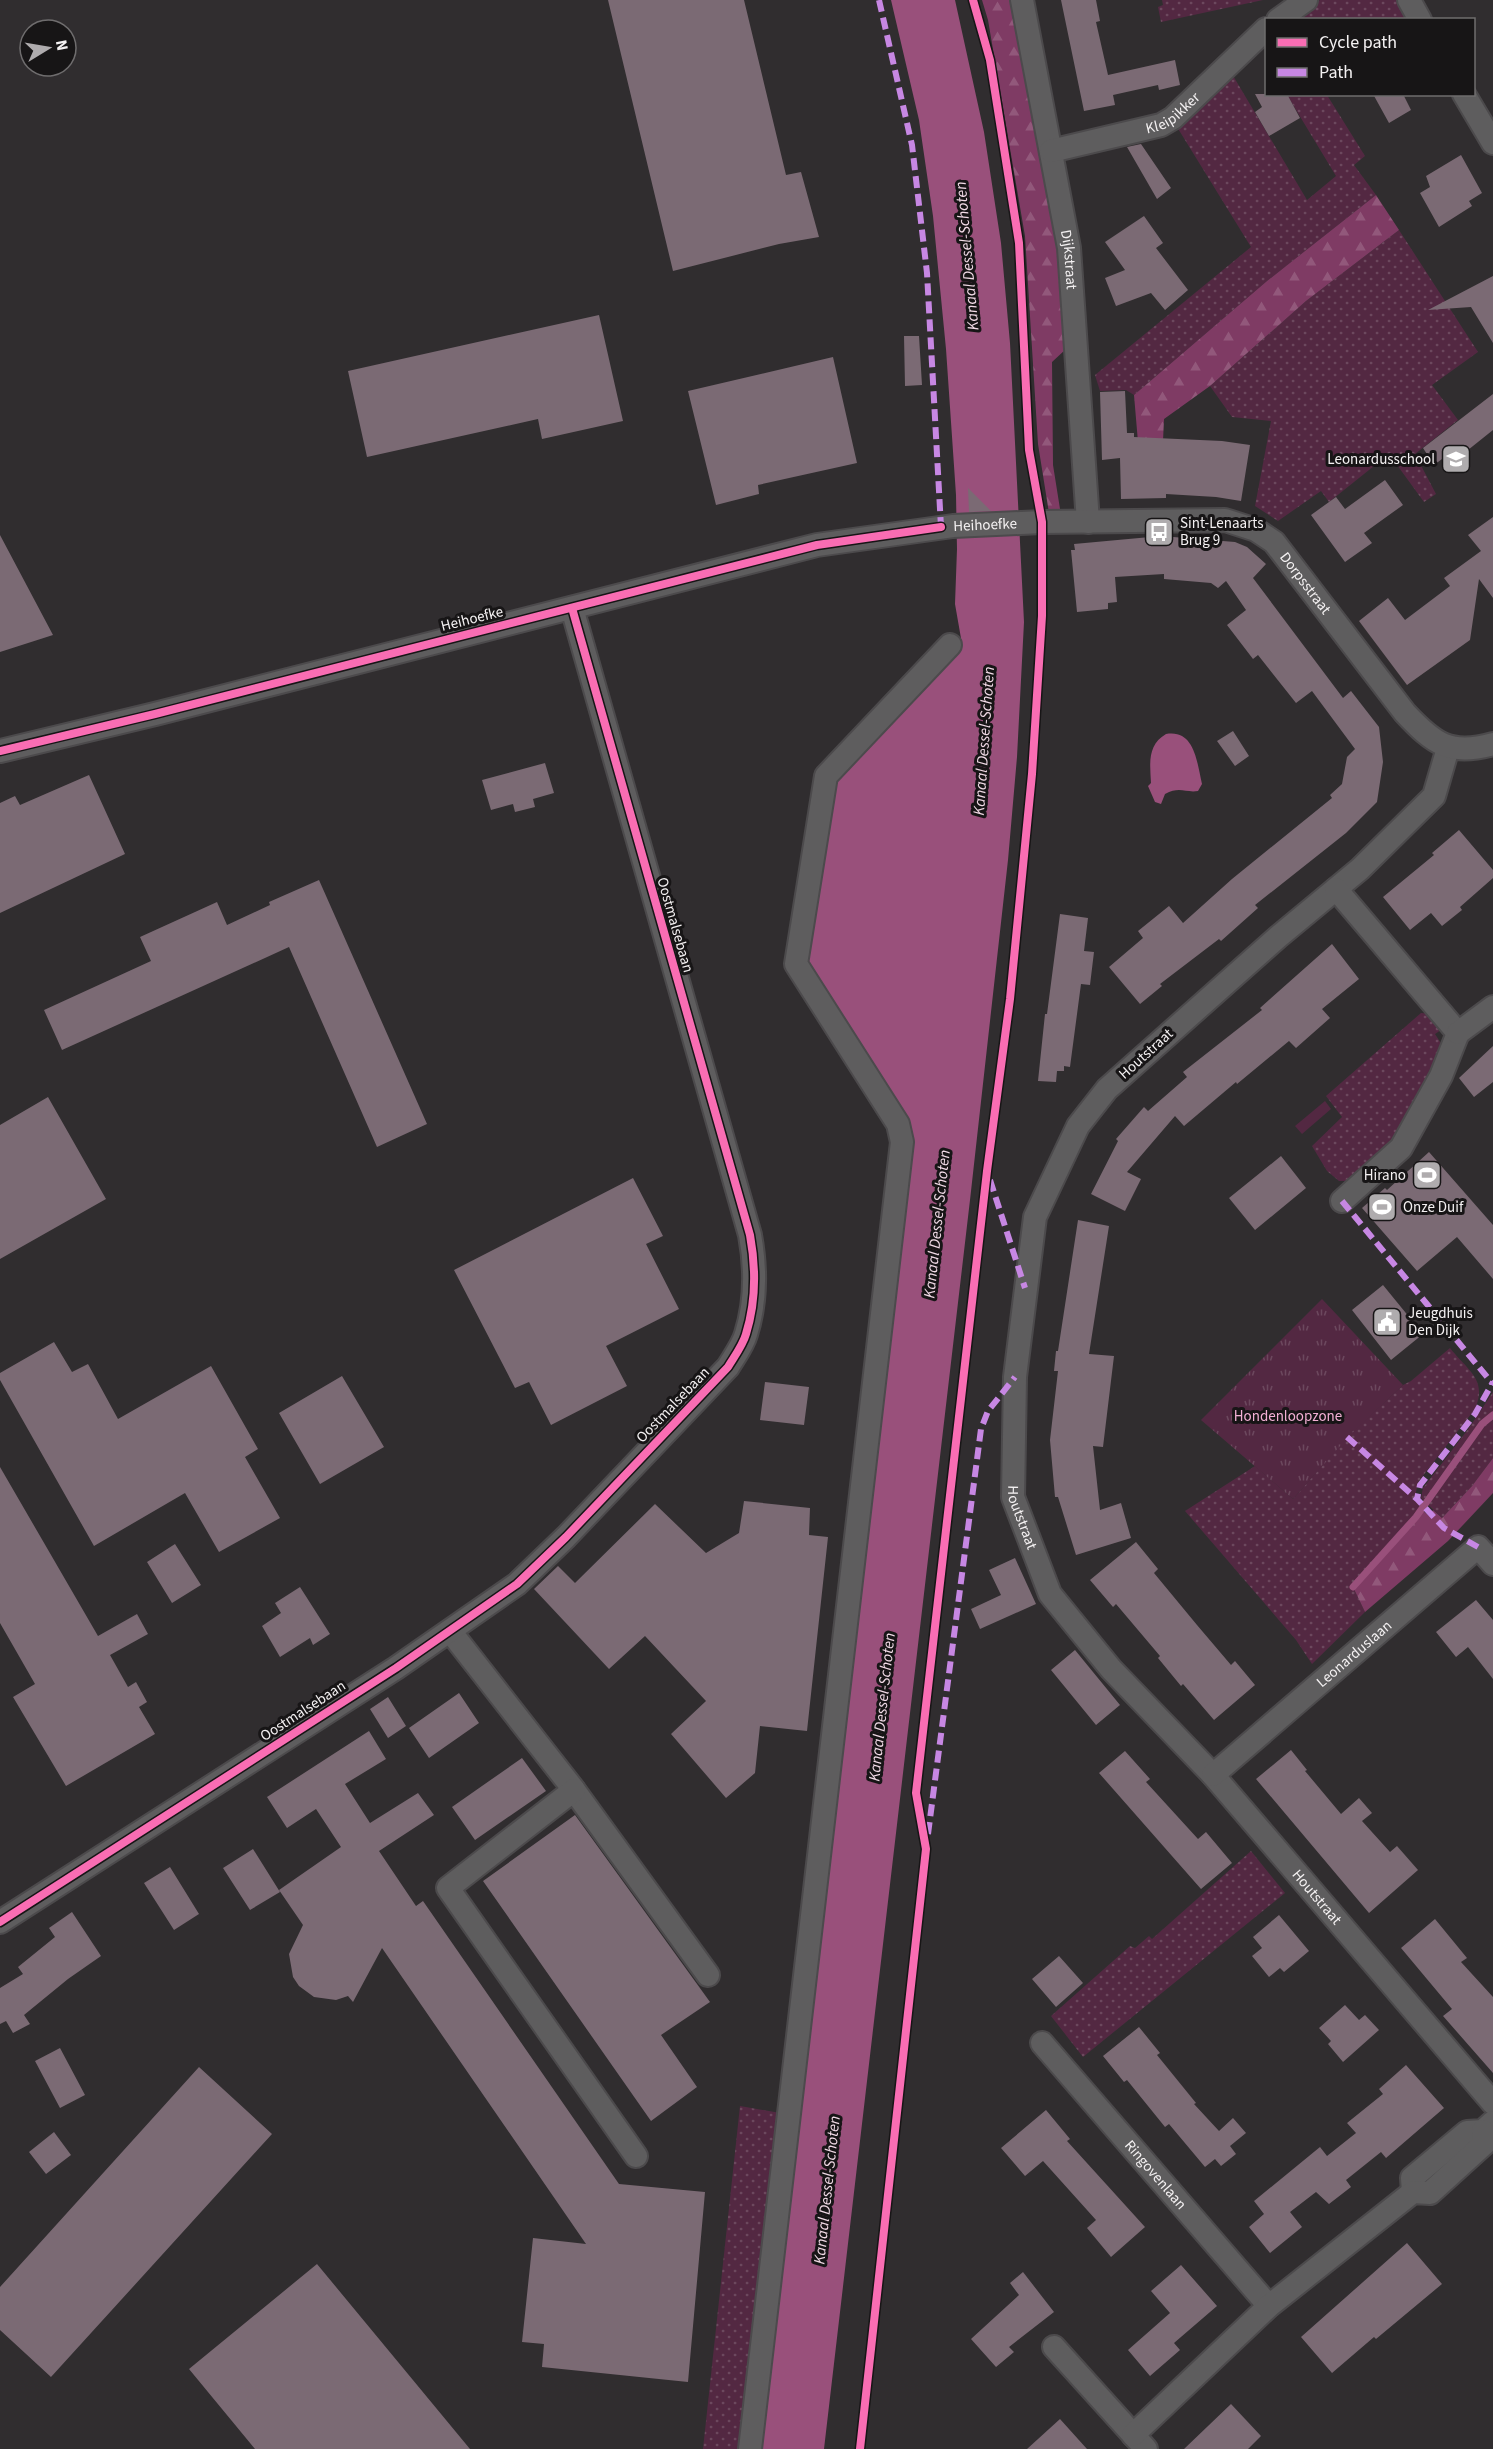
<svg xmlns="http://www.w3.org/2000/svg" width="1493" height="2449" viewBox="0 0 1493 2449" font-family="'Source Sans 3',sans-serif">
  <style>
    .grass { fill: url(#grass-dots) }
    .forest { fill: url(#forest-firs) }
    .park { fill: url(#park-tufts) }
    .garden { fill: #532842 }
    .water { fill: #99507b }
    .lines { fill: none; stroke-linecap: round; stroke-linejoin: round }
    .stream { stroke: #99507b; stroke-width: 7 }
    .building { fill: #7b6a74 }
    .minor-casing { stroke: #4c4a4c; stroke-width: 26 }
    .minor { stroke: #5e5d5e; stroke-width: 22 }
    .quiet { stroke: #c787e3; stroke-width: 6; stroke-dasharray: 12 6; stroke-linecap: butt }
    .cycleway-casing { stroke: #171516; stroke-width: 11 }
    .cycleway { stroke: #f96db3; stroke-width: 8 }
    .labels { text-anchor: middle; dominant-baseline: central; stroke-width: 6; stroke-linejoin: round; paint-order: stroke }
    .street-label { font-size: 15px; fill: #f4f1f2; stroke: #171516 }
    .poi-label { font-size: 15px; fill: #f4f1f2; stroke: #171516; text-anchor: start }
    .park-label { font-size: 15px; fill: #f3b0d5; stroke: #171516 }
    .water-label { font-size: 16px; font-style: italic; fill: #f2dbe7; stroke: #171516 }
  </style>
  <defs>
    <pattern id="grass-dots" width="8" height="8" patternUnits="userSpaceOnUse" patternTransform="scale(1.5)"><rect width="8" height="8" fill="#532842"/><path d="M2 2h.1M6 6h.1" fill="none" stroke="#6c485e" stroke-width="1.8" stroke-linecap="round"/></pattern>
    <pattern id="forest-firs" width="22" height="20" patternUnits="userSpaceOnUse" patternTransform="scale(1.5)"><rect width="22" height="20" fill="#7f3b64"/><path d="M5 1l3.5 6h-7zM16 11l3.5 6h-7z" fill="#92587b"/></pattern>
    <pattern id="park-tufts" width="24" height="20" patternUnits="userSpaceOnUse" patternTransform="scale(1.5)"><rect width="24" height="20" fill="#532842"/><path d="M3 7l-1-3M5 7V3M7 7l1-3M15 17l-1-3M17 17v-4M19 17l1-3" fill="none" stroke="#6c485e"/></pattern>
  </defs>
  <rect width="100%" height="100%" fill="#302d2f"/>
  <path class="grass" d="M1162,0H1263L1161,22L1158,7L1163,5Z
    M1320,0H1400L1411,20H1289Z
    M1232,74L1307,200L1336,176L1287,95H1327L1365,156L1354,165L1376,195L1267,281L1134,395L1126,390L1100,391L1095,375L1251,247L1177,127Z
    M1399,230L1478,352L1432,385L1458,420L1415,454L1436,494L1424,502L1389,454L1329,502L1321,491L1278,521L1255,506L1271,421L1232,417L1210,386L1306,301Z
    M1421,1013L1434,1014L1444,1028L1435,1034L1444,1048L1394,1139L1345,1181H1339L1327,1171L1312,1146L1342,1117L1326,1096Z
    M1450,1348C1467,1370 1488,1379 1475,1409L1418,1482L1415,1497L1420,1503L1421,1509L1353,1587L1365,1612L1312,1664L1296,1640L1185,1511L1255,1466L1293,1499L1347,1437L1403,1385L1411,1381Z
    M1493,1392V1458L1472,1486L1442,1518L1421,1498L1423,1488L1469,1428Z
    M1251,1851L1285,1893L1083,2057L1051,2016L1130,1946L1135,1948L1149,1936L1152,1939Z
    M740,2106L797,2116L758,2449H703Z"/>
  <path class="forest" d="M982,0H1011L1059,247L1066,349L1052,362L1053,465L1060,509L1049,513L1038,444L1025,236L988,20Z
    M1376,195L1399,230L1306,301L1210,386L1164,419L1163,441L1138,442L1134,395L1267,281Z
    M1493,1458V1493L1448,1541L1365,1612L1353,1587L1421,1509L1429,1516L1433,1510L1442,1518L1472,1486Z"/>
  <path class="park" d="M1322,1299L1403,1385L1348,1437L1293,1499L1201,1420Z"/>
  <path class="garden" d="M1325,1101L1331,1109L1302,1134L1295,1126Z"/>
  <path class="water" d="M891,0H955L984,132L1001,243L1010,343L1024,622L1017,757L1008,860L970,1200L824,2449H758L909,1127L803,957L832,778L962,644L955,604L957,549L956,495L946,349L933,216L919,120Z
    M1166,734C1195,729 1197,763 1202,784L1198,791C1185,793 1180,786 1165,794L1161,804L1155,802L1148,786L1151,783C1150,764 1147,745 1166,734Z"/>
  <g class="lines">
    <path class="stream" d="M1353,1587L1416,1517L1482,1424L1493,1415"/>
  </g>
  <path class="building" d="M608,0H744L786,175L801,172L819,237L779,244L673,271Z
    M1061,0H1096L1100,21L1096,22L1108,75L1175,60L1180,85L1159,90L1158,85L1113,95L1115,105L1084,111Z
    M1255,94H1287L1300,118L1269,136L1255,112L1262,107Z
    M1373,94H1403L1411,110L1389,123Z
    M1141,144L1171,188L1157,199L1127,147Z
    M1461,155L1482,193L1469,201L1472,206L1439,227L1420,193L1430,187L1426,176Z
    M1144,216L1163,243L1156,248L1188,290L1165,310L1151,293L1116,306L1105,278L1125,270L1105,242Z
    M1493,276V343L1471,307L1428,310Z
    M599,315L623,421L542,439L538,419L367,457L348,371Z
    M904,336H919L922,385L905,386Z
    M833,357L857,463L758,485L759,494L716,505L688,391Z
    M1125,391L1127,433H1134V437L1222,441L1250,445L1241,501L1216,497L1166,494V498L1121,499L1120,458L1102,460L1100,392Z
    M1493,394V430L1463,454L1458,447L1434,465L1423,448Z
    M1385,480L1403,505L1364,533L1372,543L1345,562L1311,515L1336,497L1345,509Z
    M968,488L991,511L969,512Z
    M1493,517V598L1479,579L1470,640L1407,685L1359,621L1388,598L1405,620L1450,586L1444,578L1481,551L1468,535Z
    M0,535L53,635L0,652Z
    M1161,536L1235,542L1247,547L1266,564L1253,578L1343,698L1351,691L1379,727L1383,762L1377,802L1346,833L1255,905L1258,908L1221,941L1219,939L1160,984L1162,986L1140,1004L1109,967L1143,938L1138,931L1169,906L1183,923L1232,879L1332,798L1330,795L1342,784L1347,757L1355,749L1312,691L1296,703L1258,655L1253,659L1227,625L1246,610L1226,581L1218,588L1211,583L1164,579V574L1115,577L1117,602L1108,603V609L1077,612L1071,550H1075L1074,544Z
    M1233,731L1249,756L1235,766L1217,741Z
    M545,763L554,793L533,799L535,807L515,812L513,804L491,810L482,780Z
    M89,775L125,854L0,913V803L15,796L20,805Z
    M1459,830L1493,870V878L1460,907L1462,910L1442,926L1431,913L1410,930L1383,897L1434,855L1432,853Z
    M319,880L427,1124L377,1147L289,947L62,1050L44,1010L151,961L140,937L217,902L227,925L270,905L269,902Z
    M1060,914L1088,918L1084,951L1094,952L1090,985L1081,984L1070,1067L1064,1066V1071H1057L1056,1082L1038,1081L1045,1014H1047Z
    M1332,944L1359,979L1322,1009L1330,1018L1296,1048L1289,1041L1237,1084L1236,1082L1184,1126L1175,1116L1127,1172L1141,1179L1125,1211L1091,1194L1118,1141L1116,1139L1144,1107L1148,1111L1187,1077L1183,1072L1262,1010L1260,1008Z
    M1493,1046V1082L1474,1097L1459,1078Z
    M48,1097L106,1199L0,1259V1125Z
    M1429,1152L1493,1225V1279L1457,1237L1417,1271L1362,1208L1385,1188L1387,1190Z
    M1281,1156L1306,1188L1255,1230L1229,1198Z
    M633,1178L663,1236L646,1244L679,1309L606,1346L627,1386L551,1425L529,1382L515,1388L454,1270Z
    M1078,1220L1109,1226L1089,1354L1114,1356L1103,1447L1093,1446L1100,1510L1121,1503L1131,1538L1076,1555L1058,1497H1055L1050,1440L1058,1371H1054L1056,1351H1058Z
    M1383,1285L1423,1334L1391,1360L1352,1310Z
    M54,1342L72,1372L88,1364L118,1419L211,1366L258,1449L245,1457L280,1518L219,1552L185,1493L94,1546L0,1380V1373Z
    M342,1376L384,1447L320,1484L279,1413Z
    M765,1382L809,1387L804,1425L760,1420Z
    M0,1467L98,1636L137,1614L148,1634L110,1655L128,1687L136,1682L147,1702L139,1707L155,1734L66,1786L13,1697L35,1684L0,1623Z
    M744,1501L810,1508L809,1535L828,1537L807,1731L760,1726L755,1773L726,1798L671,1734L706,1701L645,1636L609,1669L534,1589L558,1566L575,1583L655,1504L706,1553L739,1533Z
    M1136,1542L1158,1569L1154,1573L1197,1625L1231,1665L1235,1661L1255,1685L1214,1720L1183,1684L1181,1686L1158,1658L1160,1656L1116,1604L1113,1607L1090,1580Z
    M175,1544L201,1585L172,1603L147,1562Z
    M1015,1558L1036,1604L980,1629L971,1609L1001,1595L989,1570Z
    M300,1587L330,1634L313,1645L310,1638L280,1657L262,1626L281,1613L275,1603Z
    M1476,1600L1493,1620V1679L1468,1647L1456,1657L1436,1632Z
    M1075,1650L1120,1705L1096,1725L1051,1670Z
    M459,1693L479,1723L429,1758L409,1728Z
    M388,1697L406,1726L388,1738L370,1709Z
    M369,1731L386,1759L345,1784L370,1823L418,1793L434,1815L379,1851L416,1906L423,1901L619,2184L705,2192L688,2382L542,2367L544,2344L522,2342L533,2238L586,2244L382,1948L353,2002L348,1996L336,2000L314,1997L299,1986L293,1977L289,1954L303,1925L279,1890L341,1847L316,1809L287,1828L267,1797Z
    M1291,1750L1307,1770L1305,1771L1341,1814L1359,1798L1372,1813L1362,1821L1390,1852L1397,1846L1418,1870L1369,1913L1256,1779Z
    M1125,1751L1150,1779L1146,1782L1198,1839L1206,1832L1232,1863L1201,1889L1099,1773Z
    M522,1758L546,1791L475,1840L452,1807Z
    M575,1815L710,2002L661,2035L697,2087L651,2121L483,1881Z
    M253,1849L280,1892L250,1910L223,1868Z
    M170,1867L199,1914L174,1930L144,1883Z
    M72,1912L101,1956L68,1979L24,2015L30,2024L13,2033L6,2021L0,2024V1988L23,1974L18,1967L55,1937L49,1928Z
    M1279,1915L1309,1951L1284,1972L1280,1968L1269,1977L1252,1956L1262,1948L1253,1937Z
    M1435,1919L1467,1958L1461,1962L1493,1997V2073L1443,2016L1452,2009L1401,1948Z
    M1059,1956L1083,1983L1056,2007L1032,1979Z
    M1345,2005L1359,2020L1365,2015L1379,2030L1343,2062L1328,2044L1331,2041L1319,2028Z
    M1139,2027L1160,2053L1157,2055L1196,2103L1194,2104L1219,2131L1233,2118L1246,2133L1230,2146L1236,2154L1221,2166L1215,2159L1205,2167L1169,2124L1165,2127L1127,2080L1124,2082L1103,2056Z
    M60,2048L85,2095L60,2108L35,2061Z
    M1406,2065L1444,2108L1386,2158L1381,2152L1346,2180L1351,2187L1329,2204L1316,2192L1290,2212L1302,2227L1270,2253L1249,2227L1264,2214L1254,2201L1320,2147L1327,2156L1356,2133L1347,2123L1383,2094L1379,2089Z
    M199,2067L272,2134L51,2377L0,2330V2287Z
    M1046,2110L1070,2139L1067,2141L1145,2227L1111,2257L1087,2228L1096,2220L1043,2161L1025,2176L1001,2148Z
    M54,2132L71,2155L46,2174L29,2152Z
    M1407,2243L1442,2284L1376,2339L1374,2337L1332,2373L1301,2337Z
    M317,2264L470,2449H255L189,2369Z
    M1181,2265L1217,2306L1174,2343L1180,2350L1150,2376L1128,2350L1170,2313L1151,2291Z
    M1023,2272L1054,2312L1009,2347L1014,2352L996,2367L971,2339L1019,2295L1010,2283Z
    M1231,2404L1261,2436L1248,2449H1184Z
    M1060,2419L1087,2449H1027Z"/>
  <g class="lines">
    <g class="minor-casing">
      <g id="minor">
        <path id="s1" d="M1022,0L1069,248L1088,522"/>
        <path d="M1409,0L1420,20"/>
        <path d="M1278,20L1306,0"/>
        <path d="M1464,94L1493,143"/>
        <path id="s2" d="M1051,151L1161,125L1173,118L1266,29"/>
        <path id="s3" d="M1448,748L1434,796L1360,869L1278,937L1107,1089L1078,1126L1035,1217L1015,1377L1013,1497L1050,1594L1111,1669L1213,1775L1493,2103"/>
        <path id="s4" d="M0,751L155,714L817,545L953,526L1042,522L1225,520L1256,530L1274,542L1405,713C1434,744 1450,756 1493,744"/>
        <path d="M1336,889L1458,1033L1441,1076L1401,1148L1342,1201"/>
        <path d="M1458,1033L1493,1007"/>
        <path d="M450,1631L571,1786L708,1975"/>
        <path id="s5" d="M1213,1775L1478,1547L1493,1564"/>
        <path d="M574,1790L448,1888L636,2156"/>
        <path d="M0,1922L396,1668L517,1584L566,1537L728,1367C734,1357 743,1345 746,1334C756,1302 756,1268 750,1235L572,608"/>
        <path id="s6" d="M1042,2043L1269,2306"/>
        <path d="M1413,2192L1412,2178L1467,2132L1483,2131L1493,2122"/>
        <path d="M1054,2347L1146,2449"/>
        <path d="M1133,2435L1269,2306L1413,2192L1430,2193L1484,2144L1483,2131"/>
        <path d="M750,2449L902,1142L898,1124L796,964L826,776L950,645"/>
      </g>
    </g>
    <use href="#minor" class="minor"/>
    <path class="quiet" d="M879,0L912,145L927,273L941,527
      M990,1180L1025,1288
      M1342,1201L1492,1383
      M1347,1437L1417,1499
      M1478,1547L1444,1528L1417,1499L1420,1485L1475,1414L1493,1382
      M928,1834L981,1429L988,1411L1015,1377"/>
    <g class="cycleway-casing">
      <path id="cycleway" d="M0,751L155,714L817,545L941,527
        M0,1922L396,1668L517,1584L566,1537L728,1367C734,1357 743,1345 746,1334C756,1302 756,1268 750,1235L572,608
        M860,2449L926,1849L916,1793L987,1171L1010,999L1032,774L1042,616V522L1029,450L1019,243L990,60L973,0"/>
    </g>
    <use href="#cycleway" class="cycleway"/>
  </g>
  <defs>
    <g id="school-square" transform="scale(1.5)"><rect x="-9" y="-9" width="18" height="18" rx="4" fill="#afacae" stroke="#171516"/><path d="M0-5L7-2L0 1L-7-2ZM-4 1L0 2.5L4 1V4Q0 6-4 4Z" fill="#fff"/></g>
    <g id="bus-square" transform="scale(1.5)"><rect x="-9" y="-9" width="18" height="18" rx="4" fill="#afacae" stroke="#171516"/><path d="M-5-6H5V4H4V6H2V4H-2V6H-4V4H-5ZM-3.5-4V0h7V-4ZM-3.5 1.2v1.5H-2V1.2ZM2 1.2v1.5H3.5V1.2Z" fill="#fff"/></g>
    <g id="stadium-square" transform="scale(1.5)"><rect x="-9" y="-9" width="18" height="18" rx="4" fill="#afacae" stroke="#171516"/><path d="M0-5a6.5 5 0 1 0 0 10a6.5 5 0 1 0 0-10ZM-3.5-1.8h7v3.6h-7Z" fill="#fff"/></g>
    <g id="civic-square" transform="scale(1.5)"><rect x="-9" y="-9" width="18" height="18" rx="4" fill="#afacae" stroke="#171516"/><path d="M-.6-6.5H3V-4.5H.6V-3L4-1V1h2V6H-6V1h2V-1L-.6-3ZM-1.2 2.5V6h2.4V2.5Z" fill="#fff"/></g>
  </defs>
  <g fill-rule="evenodd">
    <use href="#school-square" x="1456" y="459"/>
    <use href="#bus-square" x="1159" y="532"/>
    <use href="#stadium-square" x="1427" y="1175"/>
    <use href="#stadium-square" x="1382" y="1207"/>
    <use href="#civic-square" x="1387" y="1322"/>
  </g>
  <g class="labels">
    <g class="street-label">
      <text stroke="none"><textPath href="#s2" startOffset="129">Kleipikker</textPath></text>
      <text stroke="none"><textPath href="#s1" startOffset="264">Dijkstraat</textPath></text>
      <text stroke="none"><textPath href="#s4" startOffset="1012">Heihoefke</textPath></text>
      <text stroke="none"><textPath href="#s4" startOffset="1358">Dorpsstraat</textPath></text>
      <text transform="translate(472 619) rotate(-14)">Heihoefke</text>
      <text transform="translate(675 925) rotate(74)">Oostmalsebaan</text>
      <text transform="translate(1146 1054) rotate(-42)">Houtstraat</text>
      <text transform="translate(673 1405) rotate(-46)">Oostmalsebaan</text>
      <text stroke="none"><textPath href="#s3" startOffset="940">Houtstraat</textPath></text>
      <text stroke="none"><textPath href="#s5" startOffset="186">Leonarduslaan</textPath></text>
      <text transform="translate(303 1711) rotate(-33)">Oostmalsebaan</text>
      <text stroke="none"><textPath href="#s3" startOffset="1426">Houtstraat</textPath></text>
      <text stroke="none"><textPath href="#s6" startOffset="174">Ringovenlaan</textPath></text>
    </g>
    <g class="poi-label">
      <text x="1435" y="459" text-anchor="end">Leonardusschool</text>
      <text x="1180" y="523">Sint-Lenaarts<tspan x="1180" dy="17">Brug 9</tspan></text>
      <text x="1406" y="1175" text-anchor="end">Hirano</text>
      <text x="1403" y="1207">Onze Duif</text>
      <text x="1408" y="1313">Jeugdhuis<tspan x="1408" dy="17">Den Dijk</tspan></text>
    </g>
    <g class="park-label">
      <text x="1288" y="1416">Hondenloopzone</text>
    </g>
    <g class="water-label">
      <text transform="translate(967 256) rotate(-95)">Kanaal Dessel-Schoten</text>
      <text transform="translate(984 741) rotate(-86)">Kanaal Dessel-Schoten</text>
      <text transform="translate(937 1224) rotate(-84)">Kanaal Dessel-Schoten</text>
      <text transform="translate(882 1707) rotate(-84)">Kanaal Dessel-Schoten</text>
      <text transform="translate(827 2190) rotate(-84)">Kanaal Dessel-Schoten</text>
    </g>
  </g>
  <rect x="1265" y="18" width="210" height="78" fill="#171516" stroke="#6f6d6e" stroke-width="1.5"/>
  <rect x="1277" y="38" width="30" height="9" fill="#f96db3" stroke="#6f6d6e" stroke-width="1.5"/>
  <text x="1319" y="48" font-size="18" fill="#f4f1f2">Cycle path</text>
  <rect x="1277" y="68" width="30" height="9" fill="#c787e3" stroke="#6f6d6e" stroke-width="1.5"/>
  <text x="1319" y="78" font-size="18" fill="#f4f1f2">Path</text>
  <g transform="translate(48 48) rotate(79)"><circle r="28" fill="#171516" stroke="#6f6d6e" stroke-width="1.5"/>
  <path d="M0-4.5L10 22L0 15L-10 22Z" fill="#afacae"/>
  <text y="-9" font-size="16" font-weight="bold" text-anchor="middle" fill="#f4f1f2">N</text>
  </g>
</svg>
